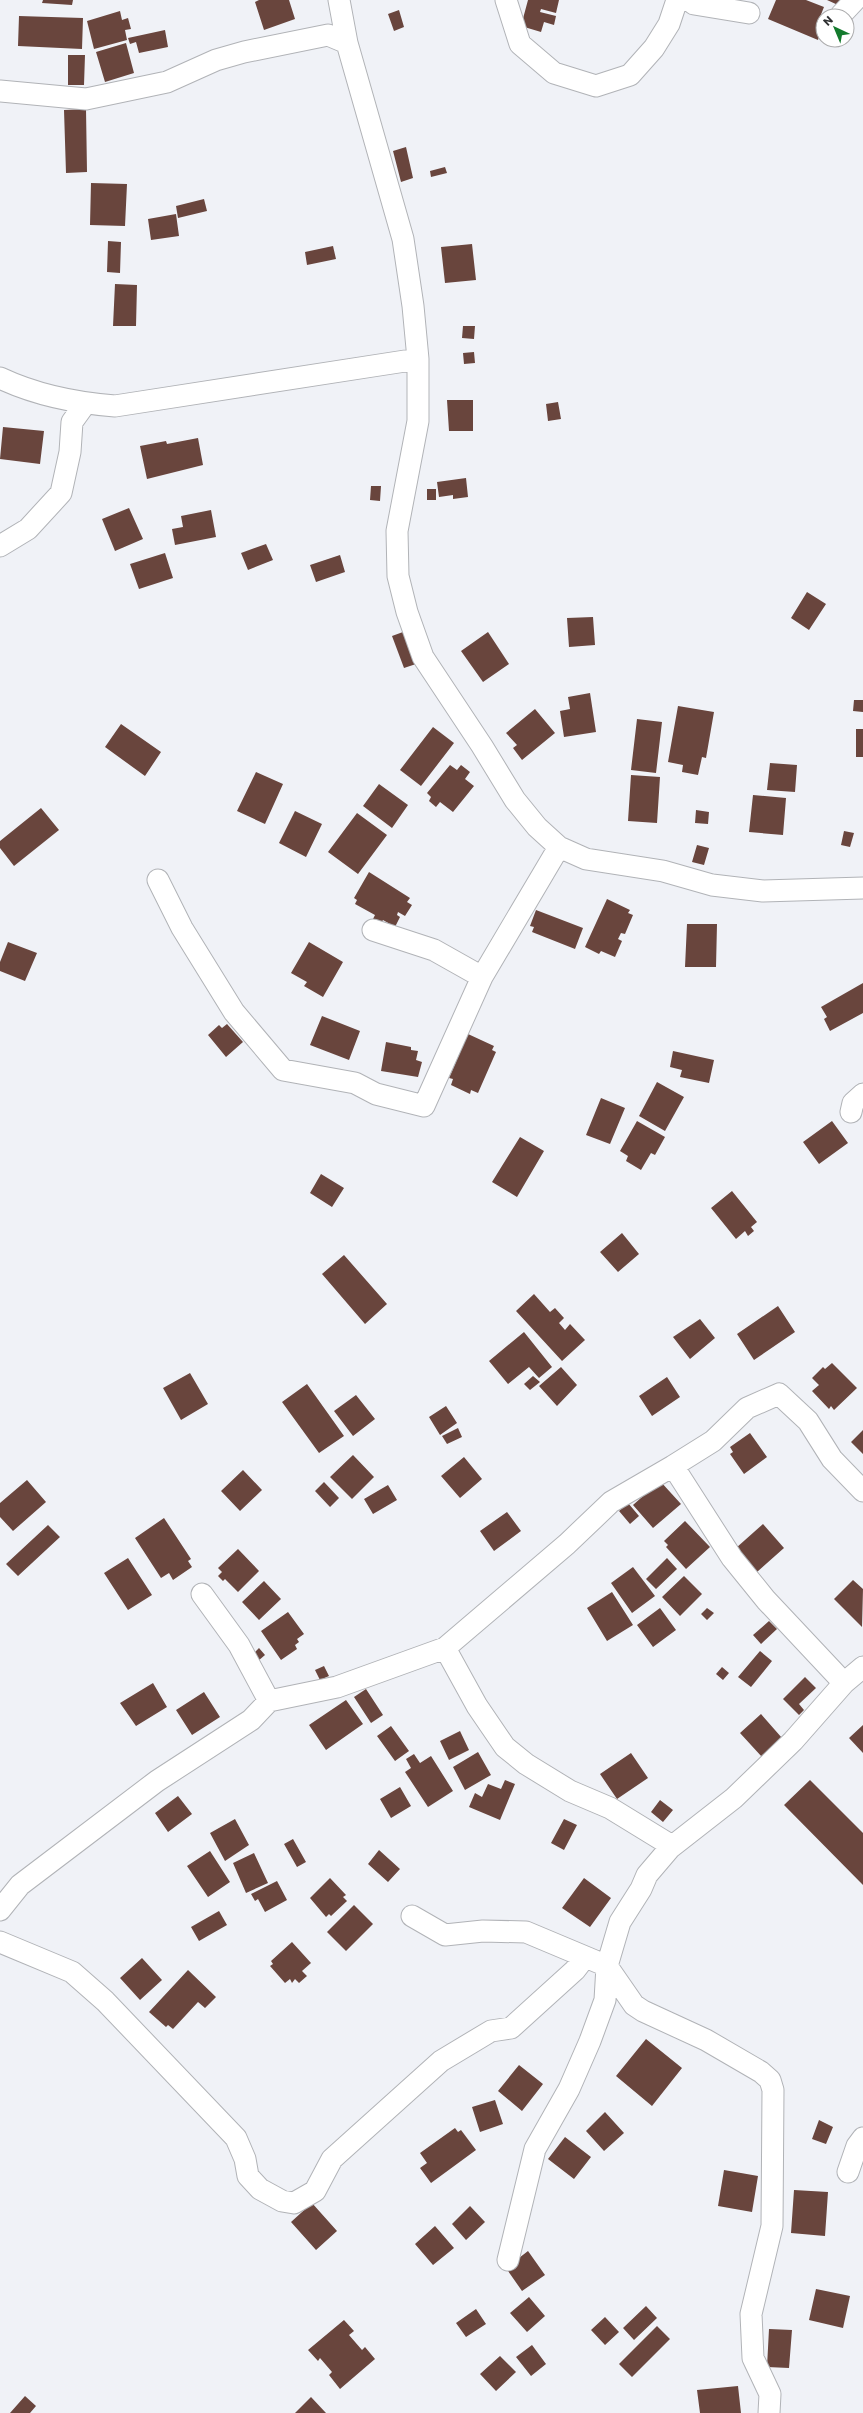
<svg xmlns="http://www.w3.org/2000/svg" width="863" height="2413" viewBox="0 0 863 2413" font-family="Poppins,sans-serif">
  <style>
    .building { fill: #69453d }
    .lines { fill: none; stroke-linecap: round; stroke-linejoin: round }
    .street-casing { stroke: #b1b3b7; stroke-width: 23 }
    .street { stroke: #fff; stroke-width: 21 }
  </style>
  <rect width="100%" height="100%" fill="#f0f2f7"/>
  <path class="building" d="M43,0H73L72,5L42,3Z
    M259,0H289L295,19L264,30L255,2Z
    M528,0H559L556,13L541,9L540,12L556,16L554,25L544,22L541,32L521,26Z
    M776,0H806L824,7L818,22L823,24L818,40L768,19Z
    M827,0H840L838,5Z
    M399,10L404,27L394,31L388,14Z
    M120,11L122,20L128,18L131,29L125,30L127,40L94,49L87,21Z
    M19,16L83,18L82,49L18,46Z
    M165,30L168,47L139,53L136,42L130,44L128,38Z
    M126,43L134,73L105,82L96,52Z
    M68,55H85L84,85H68Z
    M86,109L87,172L66,173L64,110Z
    M406,147L413,178L401,182L393,151Z
    M445,167L447,173L431,177L430,171Z
    M91,183L127,184L125,226L90,225Z
    M204,199L207,211L178,218L176,206Z
    M176,214L179,236L151,240L148,219Z
    M108,241L121,242L120,273L107,272Z
    M472,244L476,280L445,283L441,247Z
    M333,246L336,259L307,265L305,252Z
    M115,284L137,285L136,326H113Z
    M463,326H475L474,339L462,338Z
    M474,352L475,363L464,364L463,353Z
    M447,400H473V431H449Z
    M558,402L561,419L548,421L546,404Z
    M3,427L44,431L40,464L0,459Z
    M198,438L203,465L147,479L140,446L166,441L167,444Z
    M466,478L468,497L453,499V495L439,497L437,482Z
    M371,486H381L380,501L370,500Z
    M427,489H436V500H427Z
    M129,508L143,539L115,551L102,519Z
    M211,510L216,537L175,545L172,529L183,527L181,516Z
    M266,544L273,560L248,570L241,553Z
    M165,553L173,578L139,589L130,564Z
    M340,555L345,572L316,582L310,565Z
    M807,592L826,604L809,630L791,618Z
    M593,617L595,645L569,647L567,618Z
    M403,632L416,664L404,668L392,636Z
    M488,632L509,664L483,682L461,651Z
    M590,693L596,732L564,737L560,711L570,709L568,697Z
    M854,700H863V712L853,711Z
    M678,706L714,712L706,758L702,757L698,775L682,772L683,765L668,762Z
    M535,709L555,733L522,760L513,748L517,745L506,733Z
    M637,719L662,722L656,773L631,770Z
    M121,724L161,752L145,776L105,747Z
    M433,727L454,743L421,786L400,770Z
    M856,729H863V757H856Z
    M770,763L797,765L795,792L767,790Z
    M450,765L457,770L461,765L470,772L465,779L474,786L453,812L440,802L436,807L429,801L431,797L427,793Z
    M256,772L283,784L265,824L237,811Z
    M631,775L660,777L657,823L628,821Z
    M379,784L408,805L392,828L363,806Z
    M753,795L786,798L783,835L749,832Z
    M41,808L59,830L14,866L0,848V841Z
    M696,810L709,812L708,824L695,823Z
    M295,811L322,824L306,857L279,843Z
    M357,813L387,835L358,874L328,852Z
    M844,831L854,833L850,847L841,845Z
    M697,845L709,848L704,865L692,862Z
    M369,872L410,898L407,902L412,905L405,916L398,912L397,915L400,917L395,927L383,920L381,923L373,919L375,915L355,904L357,900L354,898Z
    M607,899L630,910L628,913L633,915L625,934L621,933L618,939L622,941L615,957L601,951L599,954L585,947Z
    M536,910L583,928L575,949L532,932L534,927L530,926Z
    M687,924H717L716,967H685Z
    M8,942L37,953L25,981L0,971V962Z
    M309,942L343,962L323,997L304,986L307,982L291,973Z
    M863,983V1013L830,1031L824,1019L827,1017L821,1007Z
    M322,1016L360,1031L349,1060L310,1045Z
    M227,1024L243,1042L226,1057L208,1035L219,1025L222,1028Z
    M468,1034L494,1046L492,1050L496,1052L478,1093L471,1090L470,1094L451,1085L453,1079L449,1078Z
    M386,1042L411,1047V1050L418,1051L416,1060L422,1062L418,1077L381,1071Z
    M673,1051L714,1060L709,1083L680,1077L682,1070L670,1067Z
    M657,1082L684,1097L665,1131L639,1116Z
    M601,1098L625,1108L610,1144L586,1135Z
    M637,1121L665,1137L655,1155L651,1153L641,1170L626,1161L628,1156L620,1151Z
    M832,1121L848,1143L819,1164L803,1142Z
    M520,1137L544,1151L517,1197L492,1182Z
    M321,1174L344,1188L332,1207L310,1193Z
    M732,1191L757,1222L751,1227L754,1231L748,1236L745,1231L736,1239L711,1208Z
    M622,1233L639,1254L618,1272L600,1252Z
    M344,1255L387,1304L365,1324L322,1274Z
    M534,1294L550,1312L555,1308L564,1318L559,1323L565,1330L570,1324L585,1340L562,1361L516,1311Z
    M778,1306L795,1332L754,1360L737,1334Z
    M700,1319L715,1338L690,1359L673,1337Z
    M524,1332L552,1367L539,1378L529,1367L508,1384L489,1361Z
    M832,1363L857,1388L834,1410L831,1406L829,1409L812,1391L819,1385L812,1378L823,1367L825,1369Z
    M561,1367L577,1385L557,1406L539,1386Z
    M190,1373L208,1404L181,1420L163,1388Z
    M533,1376L540,1382L530,1390L524,1384Z
    M667,1377L680,1397L652,1416L639,1396Z
    M307,1384L344,1436L319,1453L282,1402Z
    M356,1395L375,1419L353,1436L334,1411Z
    M446,1406L457,1423L440,1435L429,1417Z
    M458,1428L462,1437L447,1444L442,1436Z
    M863,1430V1454L851,1442Z
    M750,1433L767,1457L744,1474L730,1454L733,1452L730,1447Z
    M353,1455L374,1477L352,1499L330,1477Z
    M464,1457L482,1479L460,1498L441,1476Z
    M243,1470L262,1490L240,1511L221,1491Z
    M27,1480L46,1502L13,1531L0,1517V1503Z
    M660,1481L681,1504L653,1528L633,1505Z
    M324,1482L339,1498L330,1507L315,1491Z
    M388,1485L397,1500L373,1514L364,1499Z
    M628,1503L639,1516L630,1524L619,1511Z
    M507,1512L521,1531L494,1551L480,1531Z
    M164,1518L191,1559L188,1561L192,1567L173,1580L169,1573L161,1578L135,1538Z
    M685,1521L710,1547L686,1569L666,1547L668,1545L664,1541Z
    M763,1524L784,1548L757,1572L736,1548Z
    M48,1525L60,1537L18,1576L6,1564Z
    M238,1549L259,1571L238,1592L225,1579L223,1581L218,1576L222,1572L218,1568Z
    M128,1558L152,1595L128,1610L104,1573Z
    M667,1558L677,1569L656,1589L646,1579Z
    M633,1567L655,1596L632,1613L611,1583Z
    M684,1576L702,1594L680,1616L662,1597Z
    M853,1580L863,1589L862,1627L834,1599Z
    M264,1581L281,1599L259,1620L242,1602Z
    M612,1592L633,1625L607,1641L587,1608Z
    M660,1608L676,1630L653,1647L637,1625Z
    M707,1608L714,1613L707,1620L701,1614Z
    M288,1612L304,1634L297,1639L299,1642L295,1645L297,1649L281,1660L261,1631Z
    M769,1621L777,1629L761,1644L753,1635Z
    M259,1648L265,1655L258,1661L252,1655Z
    M760,1651L772,1661L751,1687L738,1677Z
    M324,1666L329,1676L320,1680L315,1670Z
    M722,1667L729,1673L723,1680L716,1674Z
    M805,1677L816,1688L799,1704L804,1710L799,1715L783,1699Z
    M153,1683L167,1707L136,1726L120,1703Z
    M366,1689L383,1715L371,1723L354,1697Z
    M204,1692L220,1717L192,1735L176,1710Z
    M346,1700L363,1724L326,1750L309,1725Z
    M761,1714L782,1738L762,1757L740,1733Z
    M863,1725V1753L849,1738Z
    M391,1726L409,1751L395,1761L377,1736Z
    M460,1731L469,1750L449,1760L440,1741Z
    M478,1752L491,1775L465,1790L453,1767Z
    M631,1753L648,1778L617,1799L600,1774Z
    M414,1754L420,1763L431,1756L453,1791L428,1807L405,1772L411,1768L406,1759Z
    M505,1780L515,1784L500,1820L469,1807L475,1793L482,1797L488,1784L501,1789Z
    M810,1780L863,1833V1885L784,1805Z
    M400,1787L411,1806L391,1818L380,1799Z
    M178,1796L192,1814L168,1832L155,1813Z
    M660,1800L673,1810L663,1822L651,1812Z
    M235,1819L249,1845L225,1861L210,1833Z
    M564,1819L577,1825L564,1850L551,1843Z
    M293,1839L306,1862L297,1867L284,1844Z
    M379,1850L400,1869L388,1882L368,1864Z
    M210,1851L230,1882L208,1897L187,1866Z
    M254,1853L268,1883L246,1893L233,1863Z
    M330,1878L346,1895L343,1897L347,1901L331,1916L329,1914L326,1917L310,1898Z
    M584,1878L611,1898L590,1927L562,1908Z
    M277,1881L287,1900L265,1912L258,1899L255,1901L251,1894Z
    M354,1905L373,1924L346,1951L327,1932Z
    M219,1911L227,1925L199,1941L191,1927Z
    M292,1942L311,1963L302,1971L307,1976L299,1983L295,1979L292,1983L290,1979L285,1983L270,1966L273,1964L271,1961Z
    M142,1958L162,1980L140,2000L120,1978Z
    M188,1970L216,1997L205,2008L198,2002L173,2029L168,2025L166,2027L149,2012Z
    M646,2039L682,2068L652,2106L616,2076Z
    M519,2065L543,2084L522,2111L498,2091Z
    M495,2100L503,2124L480,2132L472,2107Z
    M605,2112L624,2133L604,2151L586,2131Z
    M819,2120L833,2127L826,2144L812,2139Z
    M455,2128L458,2132L461,2130L476,2150L431,2183L420,2168L427,2163L420,2153Z
    M565,2137L591,2157L574,2179L548,2159Z
    M724,2170L758,2176L752,2212L718,2206Z
    M794,2190L828,2192L825,2236L791,2233Z
    M312,2203L337,2231L316,2250L291,2222Z
    M470,2206L485,2222L466,2240L452,2224Z
    M435,2226L454,2248L433,2265L415,2244Z
    M528,2251L545,2275L522,2291L506,2268Z
    M816,2289L850,2296L843,2328L809,2320Z
    M529,2297L545,2316L527,2332L510,2313Z
    M646,2306L657,2318L634,2340L623,2328Z
    M476,2309L486,2324L466,2337L456,2323Z
    M605,2317L619,2332L605,2345L591,2330Z
    M344,2320L354,2331L349,2335L362,2350L365,2347L375,2359L340,2389L329,2375L332,2372L320,2358L318,2361L308,2350Z
    M657,2326L670,2339L632,2377L619,2364Z
    M769,2329L792,2330L789,2368L767,2367Z
    M532,2345L546,2364L531,2376L516,2357Z
    M500,2356L516,2372L496,2391L480,2374Z
    M738,2386L741,2413H700L697,2390Z
    M25,2396L36,2406L30,2413H10Z
    M311,2397L326,2413H295Z"/>
  <g class="lines">
    <g class="street-casing">
      <path id="street" d="M339,0L347,43L403,239L413,306L418,359V421L397,531L398,576L407,612L423,657L482,746L515,800L537,827L559,847L586,859L663,871L712,885L763,891L863,888
        M506,0L520,44L554,73L596,86L630,75L654,48L669,24L677,0
        M689,0L694,4L749,13
        M841,15L855,0
        M0,91L86,99L167,82L216,60L244,52L328,35L347,43
        M0,378C36,395 76,403 115,406L418,359
        M0,546L28,529L61,493L70,452L72,422L85,404
        M158,880L182,928L234,1012L283,1070L355,1083L376,1094L424,1106L482,977
        M373,930L434,950L482,977L559,847
        M851,1112L853,1103L863,1094
        M673,1466L713,1441L747,1408L779,1394L808,1421L832,1459L863,1491
        M445,1648L567,1544L611,1502L673,1466L732,1558L766,1600L844,1683
        M269,1701L337,1687L445,1648L477,1706L505,1747L526,1764L570,1791L610,1808L672,1846
        M0,1910L20,1885L157,1781L251,1720L269,1701L239,1645L202,1594
        M412,1916L445,1935L483,1931L526,1932L607,1966L634,2005L643,2011L706,2040L761,2072L770,2080L773,2090L772,2226L751,2314L753,2358L770,2394L769,2413
        M0,1942L72,1972L105,2001L236,2138L245,2159L248,2176L260,2189L282,2201L294,2203L315,2191L332,2159L441,2061L491,2031L511,2028L575,1970L585,1957
        M848,2172L857,2146L863,2138
        M508,2260L535,2149L569,2089L590,2041L605,2000L607,1966L620,1922L641,1889L647,1875L670,1848L734,1798L793,1741L844,1683L863,1667"/>
    </g>
    <use href="#street" class="street"/>
  </g>
  <g transform="translate(835 28) rotate(316)"><circle r="19" fill="#ffffff" stroke="#acacad"/>
  <path d="M0-3L7 15L0 10L-7 15Z" fill="#137a2d"/>
  <text y="-6" font-size="11" font-weight="bold" text-anchor="middle" fill="#2f3032">N</text>
  </g>
</svg>
